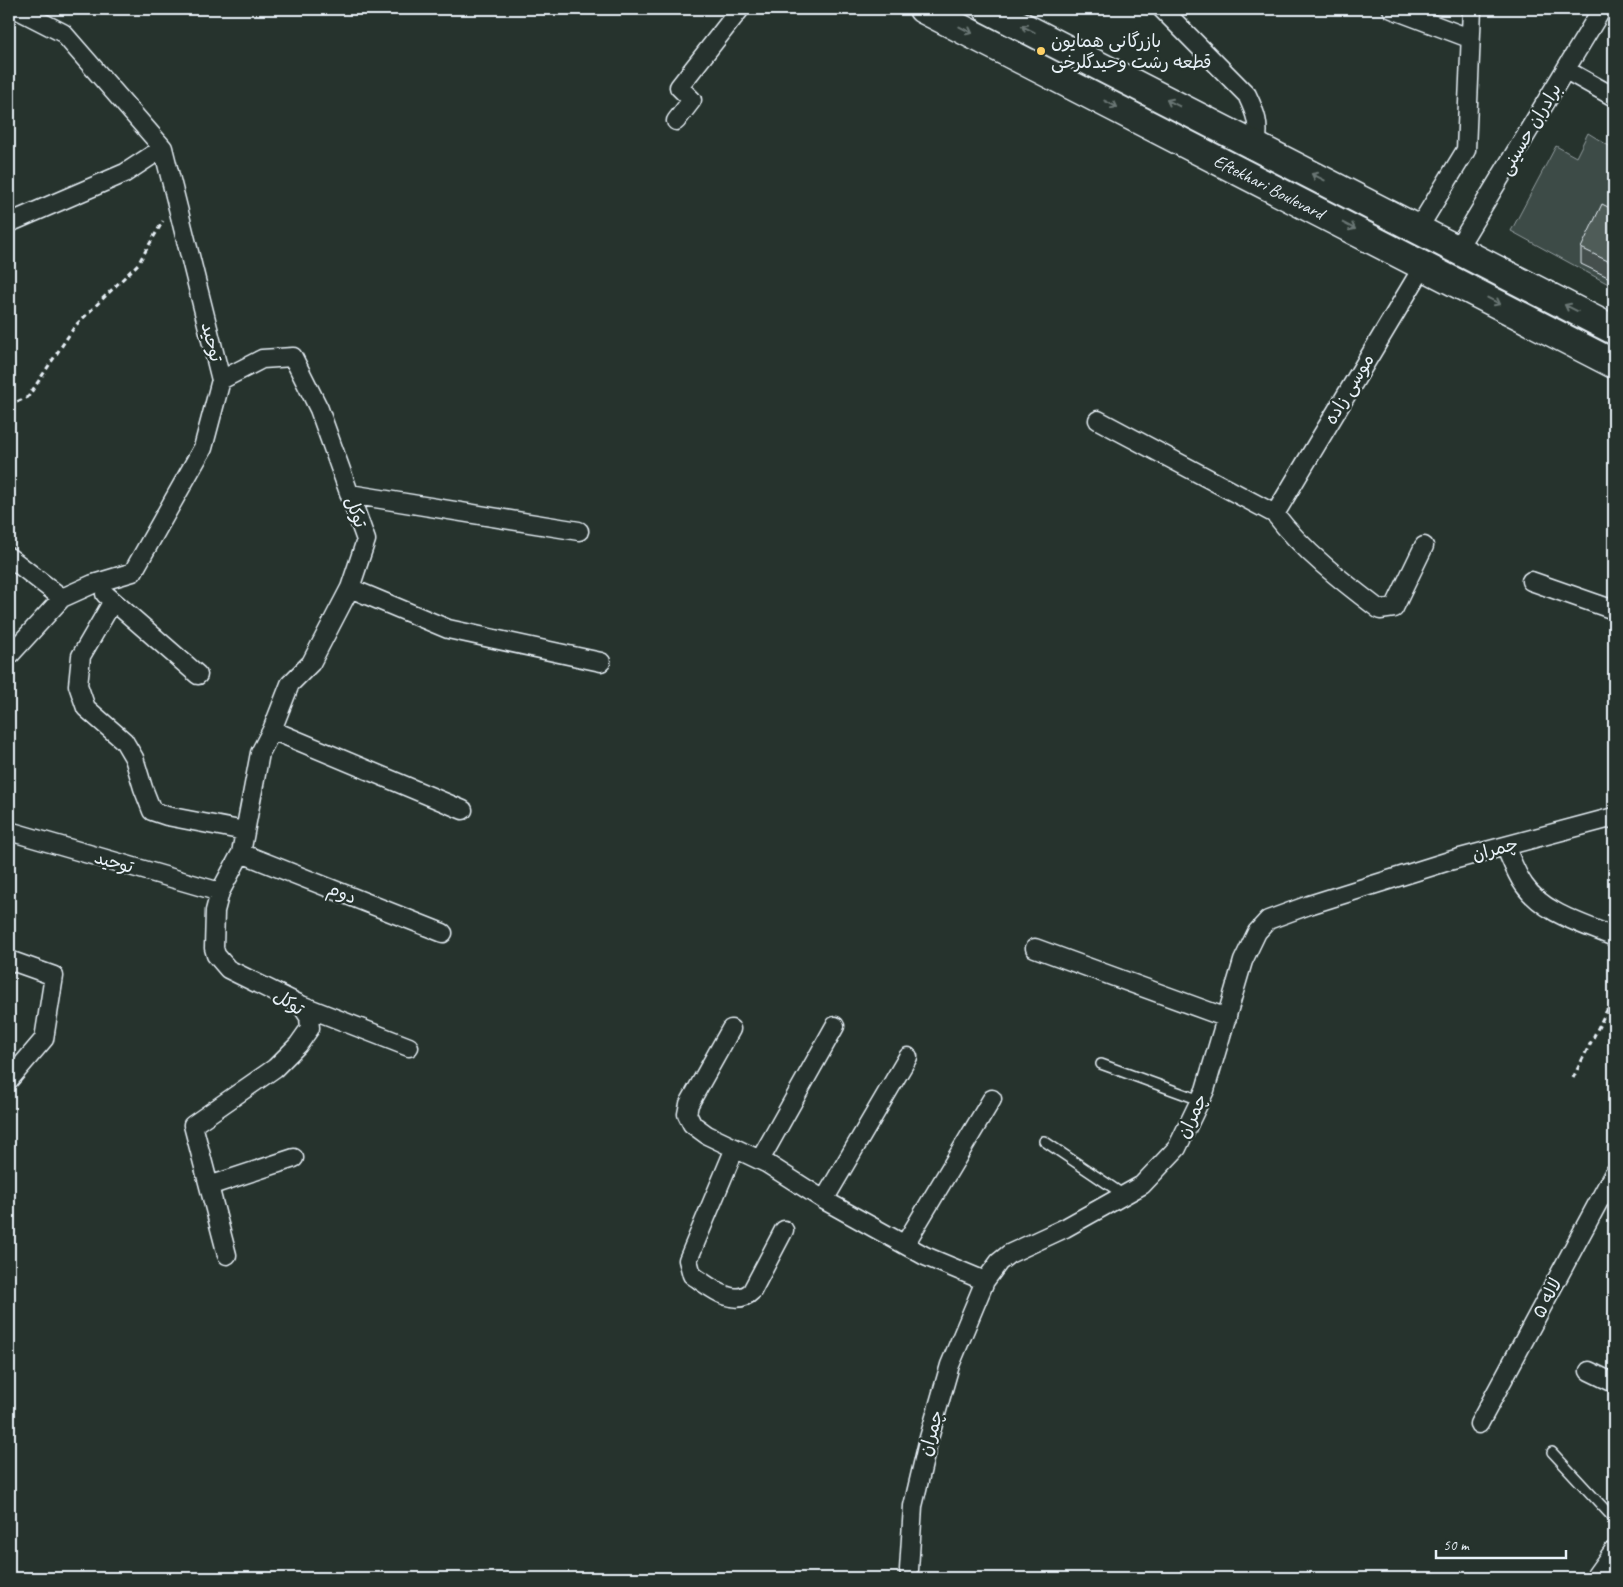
<svg xmlns="http://www.w3.org/2000/svg" width="1623" height="1587" viewBox="0 0 1623 1587" font-family="Caveat,'Playpen Sans Arabic',sans-serif">
  <style>
    .green { fill: #3e4b47; stroke: #939ea0 }
    .lines { fill: none; stroke-linecap: round; stroke-linejoin: round }
    .lane-casing { stroke: #e8f1f8; stroke-width: 12 }
    .street-casing { stroke: #e8f1f8; stroke-width: 21 }
    .highway-casing { stroke: #e8f1f8; stroke-width: 31 }
    .path { stroke: #e8f1f8; stroke-width: 3; stroke-dasharray: 5 4; stroke-linecap: butt }
    .lane { stroke: #26332d; stroke-width: 9 }
    .street { stroke: #26332d; stroke-width: 18 }
    .highway { stroke: #26332d; stroke-width: 28 }
    .wall { fill: #454f4d; stroke: #e8f1f8 }
    .building { fill: #505c59; stroke: #e8f1f8 }
    .oneway { stroke: #6a7674 }
    .poi-dot { fill: #ffd166; stroke: #26332d; stroke-width: 2 }
    .labels { text-anchor: middle; dominant-baseline: central; stroke-width: 4.5; stroke-linejoin: round; paint-order: stroke }
    .poi-label { font-size: 18px; fill: #e8f1f8; stroke: #26332d; text-anchor: start }
    .street-label { font-size: 18px; fill: #e8f1f8; stroke: #26332d }
  </style>
  <rect width="100%" height="100%" fill="#26332d"/>
  <filter id="ink" filterUnits="userSpaceOnUse"><feTurbulence type="fractalNoise" baseFrequency=".02" numOctaves="2"/><feDisplacementMap in="SourceGraphic" scale="10" xChannelSelector="R" yChannelSelector="G"/><feConvolveMatrix kernelMatrix="1 2 1 2 8 2 1 2 1" color-interpolation-filters="sRGB"/></filter>
  <g filter="url(#ink)">
    <path class="green" d="M1588,133L1614,149V287L1511,231L1556,146L1576,157Z"/>
    <g class="lines">
      <g class="lane-casing">
        <path id="lane" d="M1101,1064L1200,1100
          M1044,1141L1124,1195
          M1552,1452L1614,1519"/>
      </g>
      <g class="street-casing">
        <path id="street" d="M1162,9L1247,95C1256,114 1260,125 1256,146
          M1392,9L1469,38
          M1566,70L1614,97
          M676,121L692,100L679,87L740,9
          M9,223L125,173L163,148
          M1418,229L1466,150L1472,9
          M1457,249L1602,9
          M221,380L262,359L293,357L319,409L366,540L350,588L311,663L290,684L272,730
          M1098,420L1275,514C1303,551 1343,582 1380,610L1394,608L1424,546
          M350,494L579,531
          M1275,514L1424,265
          M9,557L62,598
          M1531,581L1614,610
          M350,588L448,629L601,662
          M105,594L198,675
          M113,601L81,656L78,685L86,708L124,741L134,758L143,788L152,811L167,816L245,831
          M9,656L62,598L93,584L133,572L203,448L221,380L163,148L63,33L16,9
          M9,831L220,892
          M1505,846C1511,859 1516,874 1524,885C1544,914 1584,924 1614,937
          M241,853L443,933
          M1035,948L1227,1018
          M9,960L54,976L44,1039L9,1080
          M301,1005L409,1047
          M731,1029L689,1104L687,1114L692,1124L707,1135L766,1163L824,1200L925,1256L985,1281
          M735,1148L688,1260L692,1275C709,1286 734,1309 752,1291L784,1230
          M760,1160L835,1026
          M209,1186L294,1158
          M824,1200L908,1057
          M905,1244L992,1099
          M227,1255L193,1125L275,1068L298,1045L310,1028L309,1017L301,1005L228,969L216,955L214,948L215,911L220,892L241,853L260,753L272,730L463,810
          M1589,1371L1614,1383
          M1479,1424L1614,1173
          M909,1570L913,1506L929,1438L950,1365L985,1281L999,1262L1009,1254L1065,1228L1142,1185L1177,1148L1205,1090L1243,961L1257,932L1268,920L1309,905L1449,861L1614,817
          M1594,1578L1614,1550"/>
      </g>
      <g class="highway-casing">
        <g id="highway">
          <path id="s1" d="M923,9L1614,364"/>
          <path d="M988,9L1614,330"/>
        </g>
      </g>
      <path class="path" d="M9,405L28,397L75,326L138,264L163,221
        M1573,1078L1614,996"/>
      <use href="#lane" class="lane"/>
      <use href="#street" class="street"/>
      <use href="#highway" class="highway"/>
    </g>
    <path class="wall" d="M1614,210V280L1581,264V248Z"/>
    <path class="building" d="M1602,204L1614,210V264L1581,248Z"/>
    <defs><path id="oneway-shaft" d="M-6 0H5M1.5-3L5.5 0L1.5 3" fill="none" stroke-width="1.6" stroke-linecap="round" stroke-linejoin="round" transform="scale(1.25)"/></defs>
    <g class="oneway">
      <use href="#oneway-shaft" transform="translate(1028 29) rotate(-153)"/>
      <use href="#oneway-shaft" transform="translate(966 30) rotate(27)"/>
      <use href="#oneway-shaft" transform="translate(1173 103) rotate(-153)"/>
      <use href="#oneway-shaft" transform="translate(1111 104) rotate(27)"/>
      <use href="#oneway-shaft" transform="translate(1318 177) rotate(-153)"/>
      <use href="#oneway-shaft" transform="translate(1349 226) rotate(27)"/>
      <use href="#oneway-shaft" transform="translate(1494 301) rotate(27)"/>
      <use href="#oneway-shaft" transform="translate(1571 308) rotate(-153)"/>
    </g>
  </g>
  <circle class="poi-dot" cx="1041" cy="51" r="5"/>
  <g class="labels">
    <g class="poi-label">
      <text x="1051" y="41">بازرگانی همایون<tspan x="1051" dy="21">قطعه رشت وحیدگلرخی</tspan></text>
    </g>
    <g class="street-label">
      <text transform="translate(1530 129) rotate(-59)">برادران حسینی</text>
      <text stroke="none"><textPath href="#s1" startOffset="389">Eftekhari Boulevard</textPath></text>
      <text transform="translate(212 342) rotate(76)">توحید</text>
      <text transform="translate(1349 389) rotate(-59)">موسی زاده</text>
      <text transform="translate(356 512) rotate(70)">توکل</text>
      <text transform="translate(1495 849) rotate(-15)">چمران</text>
      <text transform="translate(114 862) rotate(16)">توحید</text>
      <text transform="translate(342 893) rotate(22)">دوم</text>
      <text transform="translate(289 1002) rotate(34)">توکل</text>
      <text transform="translate(1192 1116) rotate(-65)">چمران</text>
      <text transform="translate(1547 1298) rotate(-62)">لاله ۵</text>
      <text transform="translate(931 1433) rotate(-74)">چمران</text>
    </g>
  </g>
  <rect width="1623" height="1587" fill="none" stroke="#26332d" stroke-width="30"/>
  <rect x="15" y="15" width="1593" height="1557" fill="none" stroke="#e8f1f8" stroke-width="2" filter="url(#ink)"/>
  <path d="M1436 1550v8h130v-8" fill="none" stroke="#e8f1f8" stroke-width="2.5"/>
  <text x="1443" y="1550" font-size="15" fill="#e8f1f8" stroke="#26332d" stroke-width="4" paint-order="stroke">50 m</text>
</svg>
